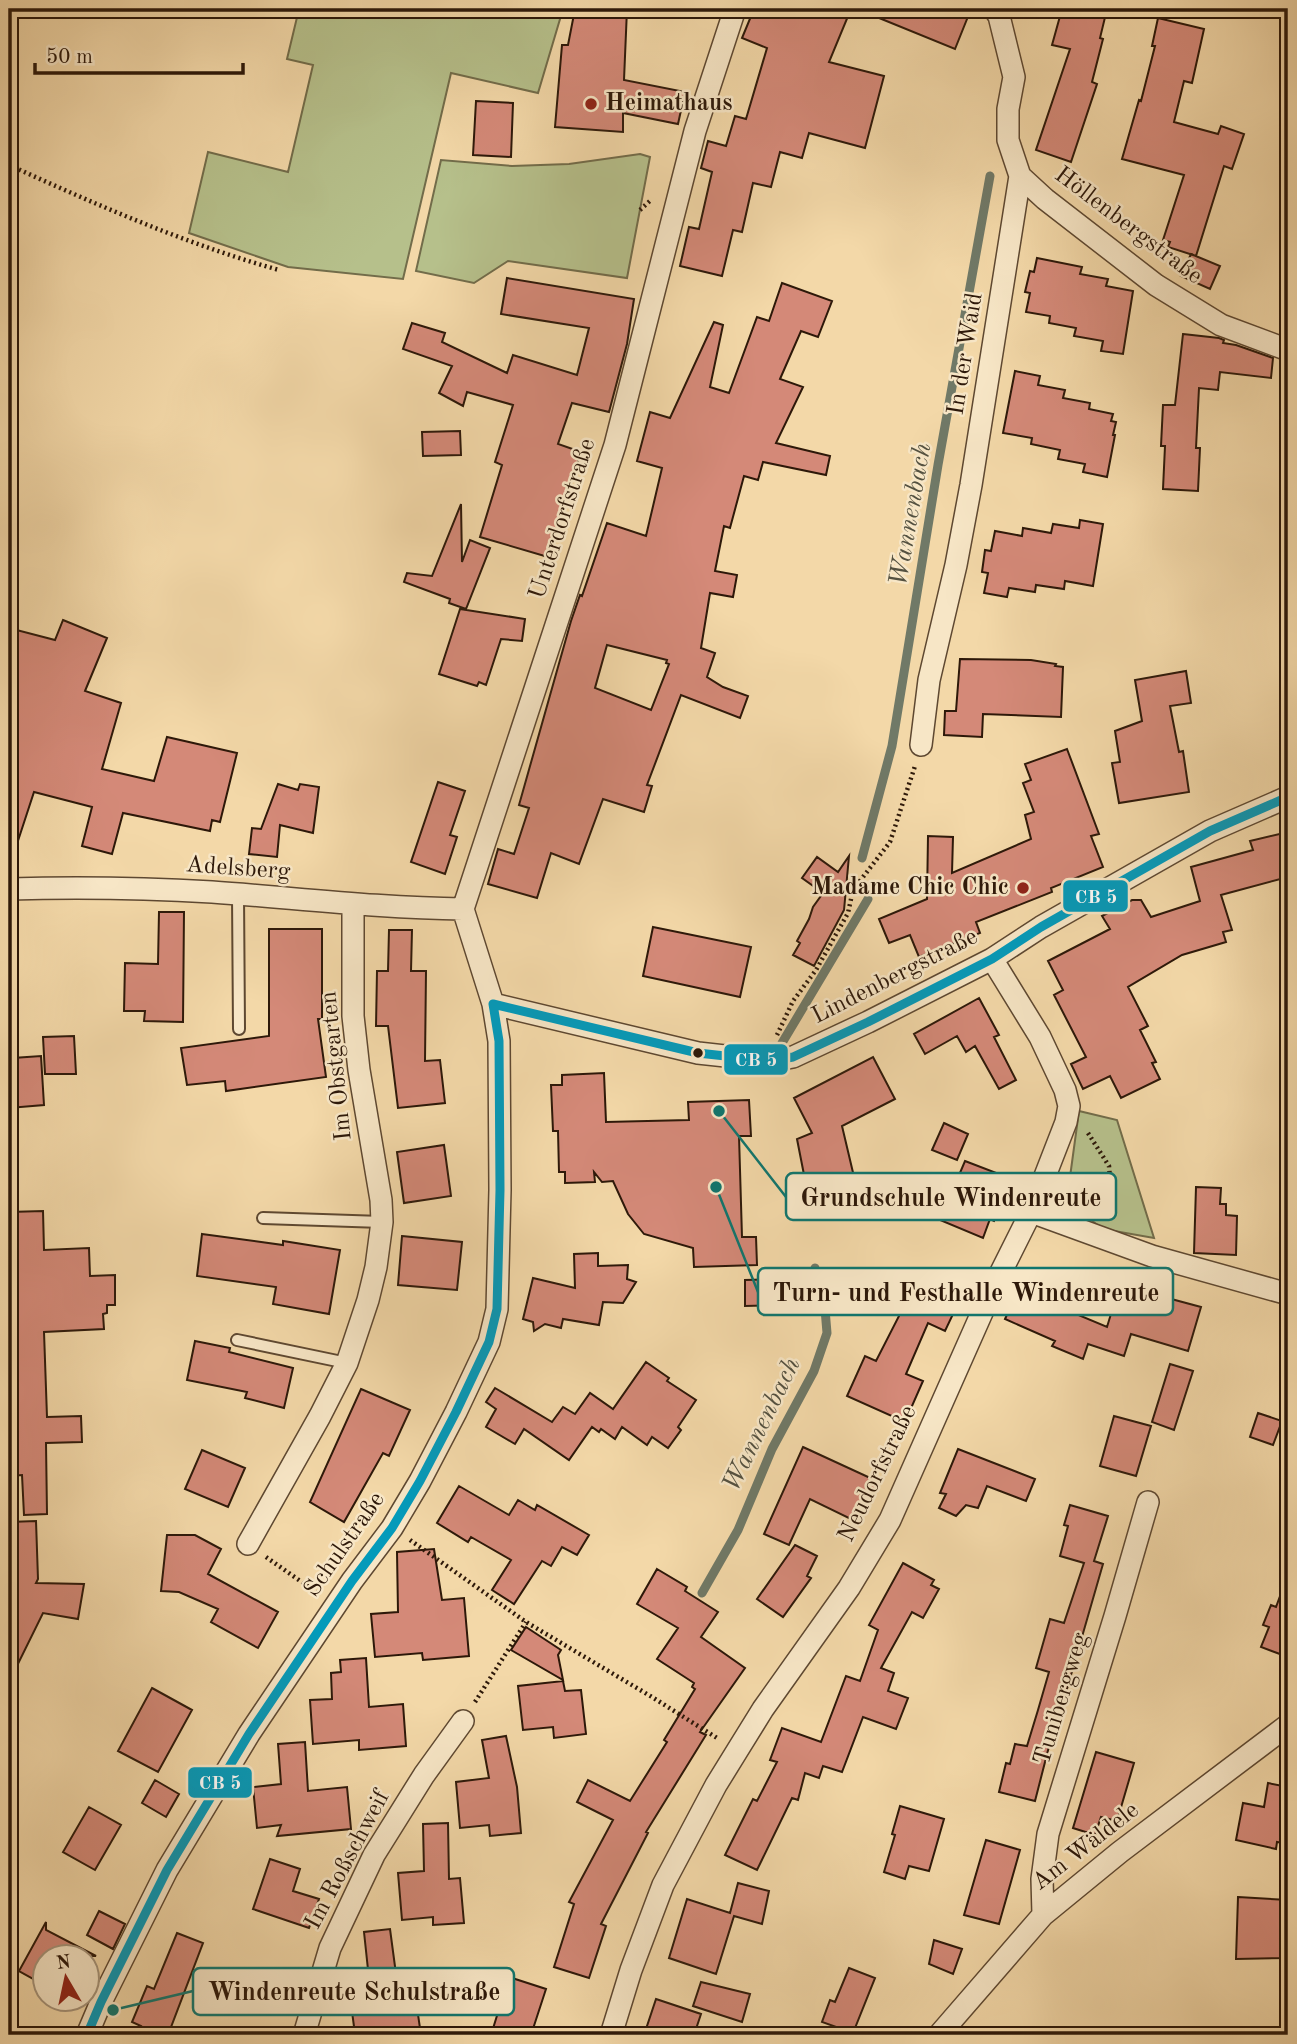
<svg xmlns="http://www.w3.org/2000/svg" width="1297" height="2044" viewBox="0 0 1297 2044" font-family="'Old Standard TT',serif">
  <style>
    .green { fill: #b6c08b; stroke: #726c4a; stroke-width: 2 }
    .lines { fill: none; stroke-linecap: round; stroke-linejoin: round }
    .stream { stroke: #707967; stroke-width: 9 }
    .building { fill: #d48978; stroke: #2d1809; stroke-width: 2; fill-rule: evenodd }
    .lane-casing { stroke: #5e4831; stroke-width: 14 }
    .street-casing { stroke: #5e4831; stroke-width: 24 }
    .path { stroke: #2d1809; stroke-width: 4.5; stroke-dasharray: 2 3.5; stroke-linecap: butt }
    .lane { stroke: #f7e6c6; stroke-width: 10 }
    .street { stroke: #f7e6c6; stroke-width: 21 }
    .bus-1-casing { stroke: #f7e6c6; stroke-width: 14 }
    .bus-1 { stroke: #049aba; stroke-width: 9 }
    .poi-dot { fill: #8f2418; stroke: #f7e6c6; stroke-width: 2.5 }
    .bus-dot { fill: #2d1809; stroke: #f7e6c6; stroke-width: 2.5 }
    .labels { text-anchor: middle; dominant-baseline: central; stroke-width: 5; stroke-linejoin: round; paint-order: stroke }
    .poi-label { font-size: 24px; font-weight: bold; fill: #2d1809; stroke: #f7e6c6; text-anchor: start }
    .street-label { font-size: 24px; fill: #2d1809; stroke: #f7e6c6 }
    .water-label { font-size: 26px; font-style: italic; fill: #545140; stroke: #f7e6c6 }
    .leader { fill: none; stroke: #0f766e; stroke-width: 2.5 }
    .callout-dot { fill: #0f766e; stroke: #f7e6c6; stroke-width: 2.5 }
    .callout { fill: #f7e6c6; stroke: #0f766e; stroke-width: 2.5 }
    .callout-label { font-size: 26px; text-anchor: middle; font-weight: bold; fill: #2d1809 }
    .line-badge { stroke: #f7e6c6; stroke-width: 2.5 }
    .badge-label { font-size: 19px; text-anchor: middle; font-weight: bold; fill: #fff }
  </style>
  <rect width="100%" height="100%" fill="#f3d8a8"/>
  <filter id="stains"><feTurbulence type="fractalNoise" baseFrequency=".00286" numOctaves="4"/><feColorMatrix values="0 0 0 0 .2 0 0 0 0 .09 0 0 0 0 .02 0 0 0 .5 -.17"/></filter>
  <radialGradient id="worn" r=".72"><stop offset=".6" stop-color="#630" stop-opacity="0"/><stop offset="1" stop-color="#630" stop-opacity=".3"/></radialGradient>
  <path class="green" d="M299,9H563L538,93L451,73L403,279L288,267L189,233L208,152L288,172L313,65L287,59Z
    M640,154L650,157L627,278L508,261L474,283L416,271L441,160L512,166L569,164Z
    M1079,1111L1117,1120L1154,1238L1103,1229L1083,1214L1070,1177Z"/>
  <g class="lines">
    <path class="stream" d="M862,858L892,746L938,465L990,176
      M782,1043L868,899
      M702,1593L738,1530L772,1449L814,1371L827,1333L824,1297L815,1268"/>
  </g>
  <path class="building" d="M575,9H627L624,80L685,92L678,124L623,113V132L555,127L562,45H568Z
    M754,9H851L829,62L884,76L865,148L809,133L802,158L780,152L771,187L753,183L742,232L733,230L722,276L680,266L689,227L699,229L712,172L701,168L708,141L726,146L735,116L746,119L767,48L742,38Z
    M857,9H971L955,49Z
    M1062,9H1107L1100,38L1103,39L1092,82L1097,84L1071,162L1036,150L1070,49L1052,45Z
    M1158,18L1204,29L1192,83L1184,81L1174,122L1218,134L1221,126L1244,134L1232,169L1224,166L1196,256L1168,247L1170,242L1163,240L1184,175L1122,159L1139,100L1141,101L1155,46H1152Z
    M476,101L513,103L511,157L473,155Z
    M1191,254L1220,266L1210,289L1181,276Z
    M1037,258L1082,267L1080,274L1108,279L1106,286L1133,291L1123,354L1101,351L1103,341L1074,336L1076,328L1049,323L1050,316L1026,312L1030,293L1025,292L1030,271L1034,272Z
    M507,278L634,299L627,344L609,412L572,403L558,444L581,452L548,557L480,537L502,465L495,462L513,405L467,392L463,406L439,393L452,366L403,349L412,323L445,333L442,342L507,373L513,355L577,375L589,328L501,314Z
    M782,283L832,301L818,337L801,331L780,379L803,387L776,443L830,456L826,475L763,462L758,480L744,476L730,528L724,526L715,571L737,575L733,597L710,593L701,648L715,653L707,677L723,687L748,696L740,718L681,695L647,785L652,786L644,812L603,799L579,864L551,853L537,898L488,884L498,849L514,854L529,808L519,805L571,621L580,595L582,596L607,523L646,536L662,468L637,461L650,412L670,418L714,322L723,325L710,387L729,393L757,317L769,321ZM607,645L667,660L666,663L669,664L651,710L595,688Z
    M1183,334L1219,338L1224,340L1223,343L1236,345L1273,358L1271,378L1220,372L1218,390L1199,388L1196,448H1200L1198,491L1163,489L1165,446H1161L1163,405H1175Z
    M1015,371L1040,376L1038,385L1065,390L1063,398L1090,403L1089,409L1113,414L1111,421L1116,422L1113,435H1115L1107,477L1083,472L1085,464L1058,459L1060,450L1031,444L1032,438L1003,433Z
    M460,431L461,455L423,456L422,432Z
    M461,504L462,562L470,540L490,548L466,609L449,603L450,599L404,582L407,573L432,576Z
    M1080,520L1103,524L1093,586L1065,581L1064,589L1036,585L1035,592L1009,588L1007,597L984,593L988,573L982,572L985,550L991,551L995,531L1022,536L1023,528L1051,533L1053,524L1079,528Z
    M460,609L525,619L522,641L501,639L486,685L479,682L477,686L439,674Z
    M63,620L107,638L85,691L121,703L102,769L154,781L167,737L237,753L220,822L212,820L210,831L123,813L112,854L82,846L92,807L34,792L13,856H9V628L55,640Z
    M960,659L1031,660L1056,664L1055,666L1063,667L1061,717L983,714L982,737L944,735L945,711H956Z
    M1186,671L1191,703L1170,706L1179,752L1183,751L1189,792L1119,803L1112,763L1120,762L1115,731L1142,721L1135,680Z
    M1067,749L1099,834L1091,836L1103,867L1051,888L1052,892L976,922L980,933L919,957L910,935L889,943L879,919L927,899L928,836L953,837L952,873L1031,839L1025,815L1034,812L1023,783L1031,780L1025,764Z
    M438,782L465,791L450,835L457,837L445,874L411,862Z
    M278,784L298,790L300,784L319,787L313,833L280,825L277,857L249,854L252,828L261,829Z
    M1288,832V877L1221,895L1232,930L1223,932L1226,942L1182,955L1128,987L1148,1026L1140,1030L1156,1062L1152,1063L1160,1079L1121,1098L1110,1076L1083,1089L1071,1064L1086,1057L1054,995L1063,990L1048,961L1110,929L1102,916L1132,900H1141L1151,917L1200,901L1191,867L1253,850L1250,841Z
    M849,856L844,910L814,966L793,955L800,943L797,941L809,919L813,907L823,893L802,878L817,857L838,872Z
    M159,912H184L183,1022L144,1021L145,1011H124L125,963L158,964Z
    M653,927L751,947L740,997L643,976Z
    M269,929H322V1019H318L326,1077L226,1091L225,1081L187,1085L181,1048L269,1036Z
    M389,930H412L411,971H426L425,1061L440,1060L445,1103L398,1108L388,1026H376L377,971H388Z
    M979,998L999,1035L994,1037L1016,1080L999,1089L975,1046L966,1052L957,1036L925,1054L914,1034Z
    M74,1036L76,1074H45L43,1037Z
    M41,1056L44,1105L9,1108V1062H13V1058Z
    M873,1057L895,1099L842,1126L855,1181L807,1190L797,1139L812,1133L794,1098Z
    M604,1073L606,1122L689,1120L688,1102L749,1100L751,1136H739L742,1237H756L757,1265L694,1267L693,1248L644,1234L628,1214L613,1181L602,1182L594,1172L595,1182L565,1183V1172H559L558,1131H553L551,1085H562V1075Z
    M944,1123L968,1134L957,1160L932,1150Z
    M444,1145L451,1196L404,1203L397,1152Z
    M965,1161L1012,1179L994,1221L990,1219L983,1238L940,1220Z
    M1196,1187L1221,1188L1220,1204H1226V1215L1237,1216L1236,1255L1194,1253Z
    M43,1211L44,1250L89,1248L90,1276L115,1275V1305H107V1313L103,1314L104,1329L44,1332L47,1417L81,1416L82,1442L46,1443L47,1514L24,1515L22,1475L9,1476V1212Z
    M202,1234L283,1245V1241L340,1250L329,1314L273,1304L276,1287L197,1276Z
    M402,1236L462,1242L457,1290L398,1285Z
    M598,1253V1266L628,1265L627,1279L636,1282L623,1303L603,1302L599,1325L563,1319L561,1328L545,1324L534,1331L533,1322L523,1319L533,1278L575,1288L574,1254Z
    M925,1276L963,1293L945,1331L928,1323L906,1374L923,1381L905,1422L847,1396L865,1356L876,1361L902,1310L908,1313Z
    M784,1279L785,1305L745,1306V1280Z
    M1121,1281L1150,1289L1149,1293L1201,1307L1188,1351L1131,1334L1124,1356L1088,1344L1083,1359L1052,1346L1055,1341L1005,1319L1021,1284L1055,1298L1052,1304L1107,1327Z
    M195,1341L230,1348L229,1352L293,1368L284,1408L245,1398L247,1392L187,1380Z
    M646,1362L669,1378L667,1381L696,1400L678,1427L681,1430L668,1448L652,1437L647,1445L622,1427L615,1439L601,1429L599,1432L592,1427L569,1460L524,1429L515,1444L486,1427L496,1409L486,1402L495,1388L552,1422L563,1407L575,1414L590,1393L613,1409Z
    M1170,1364L1193,1371L1174,1430L1152,1422Z
    M361,1389L410,1410L389,1456L383,1453L344,1522L310,1502Z
    M1258,1413L1282,1421L1273,1445L1250,1437Z
    M1114,1416L1151,1426L1136,1476L1100,1466Z
    M803,1447L879,1482L859,1523L810,1499L789,1545L764,1534Z
    M958,1449L1035,1479L1026,1501L987,1486L978,1508L966,1505L956,1516L939,1508L946,1494L940,1493Z
    M202,1450L245,1468L228,1507L185,1489Z
    M459,1486L509,1515L518,1500L535,1510L537,1505L589,1535L577,1555L562,1547L551,1566L542,1561L514,1604L492,1590L511,1560L471,1537L468,1542L437,1523Z
    M1070,1505L1108,1516L1094,1561L1103,1564L1056,1727H1054L1035,1801L999,1792L1006,1763L1010,1764L1015,1744L1027,1746L1038,1710L1049,1672L1036,1668L1050,1619L1064,1623L1084,1563L1060,1556L1068,1526L1064,1525Z
    M36,1521L38,1579L36,1583L84,1584L78,1619L43,1613L9,1682V1522Z
    M167,1535H195L221,1549L208,1574L278,1612L258,1648L211,1622L218,1609L179,1592L161,1591Z
    M795,1545L817,1556L807,1576L811,1578L783,1617L757,1599Z
    M434,1549L442,1600L464,1598L469,1656L423,1660L422,1653L375,1657L371,1614L398,1612L397,1552Z
    M903,1563L934,1580L931,1585L939,1589L923,1618L912,1612L881,1668L894,1673L888,1691L908,1698L896,1729L863,1717L842,1772L823,1766L819,1778L805,1773L798,1800L792,1798L757,1870L725,1855L753,1799L757,1801L777,1762L770,1760L782,1728L821,1742L846,1676L860,1681L878,1630L869,1625Z
    M657,1569L687,1587L685,1591L718,1612L701,1637L745,1668L700,1732L706,1735L646,1832L648,1833L601,1924L606,1926L589,1978L554,1967L574,1904L569,1902L613,1820L577,1802L588,1780L630,1801L667,1742L664,1740L695,1689L692,1687L694,1683L657,1659L678,1628L637,1604Z
    M1286,1580L1288,1581V1657L1261,1647L1269,1627L1263,1625L1271,1605L1276,1607Z
    M526,1627L561,1650L558,1655L563,1680L511,1650Z
    M366,1658L369,1707L403,1704L406,1746L359,1750V1740L313,1744L310,1700L332,1699L331,1673L341,1672L340,1660Z
    M563,1681L565,1691L581,1690L586,1734L554,1738L553,1727L523,1730L518,1686Z
    M152,1688L192,1710L158,1772L118,1751Z
    M506,1736L517,1787L521,1833L490,1836L489,1825L460,1828L456,1782L489,1778L482,1740Z
    M305,1742L308,1791L347,1787L351,1829L277,1836L281,1825L257,1828L253,1787L281,1784L278,1744Z
    M1096,1752L1134,1763L1117,1821L1101,1817L1095,1835L1073,1828Z
    M155,1780L179,1794L166,1817L142,1803Z
    M1268,1783L1288,1787V1844L1277,1842L1276,1849L1236,1840L1243,1803L1264,1807Z
    M900,1806L944,1819L929,1871L909,1866L905,1879L884,1872L895,1835L892,1834Z
    M89,1807L121,1825L95,1870L63,1852Z
    M448,1823L449,1879L460,1878L464,1923L433,1925V1917L402,1920L398,1873L424,1871L423,1824Z
    M986,1840L1020,1850L999,1924L964,1915Z
    M270,1859L300,1869L293,1891L319,1899L309,1928L253,1909Z
    M738,1883L769,1891L762,1924L734,1916L716,1974L669,1958L687,1899L730,1913Z
    M1238,1897L1288,1900V1958L1236,1959Z
    M99,1911L125,1924L113,1949L87,1935Z
    M46,1922V1930L96,1956H46V1986L19,1971Z
    M390,1929L398,1989L414,1987L421,2035H388L387,2030L355,2034L348,1982L369,1979L364,1932Z
    M177,1933L203,1943L168,2035H159L140,2028L141,2026L132,2022L147,1986L154,1989Z
    M934,1940L962,1949L953,1974L929,1964Z
    M849,1968L875,1978L853,2033L822,2022L830,2000L835,2002Z
    M509,1977L546,1989L531,2035H491Z
    M701,1982L750,1994L742,2022L693,2006Z
    M656,1999L701,2014L694,2035H644Z"/>
  <g class="lines">
    <g class="lane-casing">
      <path id="lane" d="M238,895L239,1029
        M263,1218L382,1222
        M237,1340L347,1363"/>
    </g>
    <g class="street-casing">
      <path id="street" d="M994,9L999,16L1014,77L1008,109V140L1020,176L1045,199L1156,285L1221,325L1288,350
        M921,745L929,680L956,565L971,485L1020,176
        M9,889C77,887 144,888 212,892C296,898 379,908 463,909
        M493,1004L698,1053L771,1061L793,1057L868,1022L992,959L1041,927L1210,831L1288,797
        M1031,1212L1152,1256L1288,1294
        M248,1544L320,1416L347,1363L368,1300L376,1267L382,1222L381,1200L359,1070L353,1016V904
        M1043,1915L1042,1879L1048,1834L1115,1616L1148,1502
        M87,2035L101,2002L167,1870L249,1734L352,1581L392,1528L420,1481L456,1412L489,1342L497,1309L500,1190L499,1041L493,1004L463,909L615,445L695,131L735,9
        M304,2035L330,1948L374,1855L424,1775L463,1721
        M611,2035L631,1970L663,1885L716,1785L737,1751L763,1709L849,1588L890,1520L992,1290L1031,1212L1066,1122L1069,1106L1065,1090L1040,1037L992,959
        M939,2035L1043,1915L1120,1852L1288,1725"/>
    </g>
    <path class="path" d="M9,165C97,205 186,244 279,270
      M640,210L652,199
      M777,1035L793,1001L816,970L848,913L853,890L890,842L915,766
      M1088,1133L1109,1166L1112,1203L1111,1216
      M410,1540L526,1622L652,1697L717,1738
      M266,1557L316,1592
      M475,1702L526,1622"/>
    <use href="#lane" class="lane"/>
    <use href="#street" class="street"/>
    <g class="bus-1-casing">
      <path id="bus-1" d="M493,1004L698,1053L771,1061L793,1057L868,1022L992,959L1041,927L1210,831L1288,797
        M87,2035L101,2002L167,1870L249,1734L352,1581L392,1528L420,1481L456,1412L489,1342L497,1309L500,1190L499,1041L493,1004"/>
    </g>
    <use href="#bus-1" class="bus-1"/>
  </g>
  <g class="poi-dot">
    <circle cx="591" cy="104" r="7"/>
    <circle cx="1023" cy="888" r="7"/>
  </g>
  <circle class="bus-dot" cx="698" cy="1053" r="6"/>
  <g class="labels">
    <g class="poi-label">
      <text x="605" y="104">Heimathaus</text>
      <text x="1009" y="888" text-anchor="end">Madame Chic Chic</text>
    </g>
    <g class="street-label">
      <text transform="translate(1128 226) rotate(37)">Höllenbergstraße</text>
      <text transform="translate(966 354) rotate(-81)">In der Waid</text>
      <text transform="translate(563 519) rotate(-72)">Unterdorfstraße</text>
      <text transform="translate(238 869) rotate(4)">Adelsberg</text>
      <text transform="translate(895 977) rotate(-27)">Lindenbergstraße</text>
      <text transform="translate(337 1066) rotate(-96)">Im Obstgarten</text>
      <text transform="translate(878 1474) rotate(-64)">Neudorfstraße</text>
      <text transform="translate(345 1545) rotate(-55)">Schulstraße</text>
      <text transform="translate(1062 1699) rotate(-73)">Tunibergweg</text>
      <text transform="translate(1086 1847) rotate(-38)">Am Wäldele</text>
      <text transform="translate(348 1860) rotate(-62)">Im Roßschweif</text>
    </g>
    <g class="water-label">
      <text transform="translate(911 515) rotate(-80)">Wannenbach</text>
      <text transform="translate(762 1425) rotate(-64)">Wannenbach</text>
    </g>
  </g>
  <path class="leader" d="M719 1111L786 1197M716 1187L758 1292M113 2010L193 1991"/>
  <g class="callout-dot">
    <circle cx="719" cy="1111" r="7"/>
    <circle cx="716" cy="1187" r="7"/>
    <circle cx="113" cy="2010" r="7"/>
  </g>
  <g class="callout">
    <rect x="786" y="1173" width="330" height="47" rx="7"/>
    <rect x="758" y="1268" width="415" height="47" rx="7"/>
    <rect x="193" y="1968" width="321" height="47" rx="7"/>
  </g>
  <g class="callout-label">
    <text x="951" y="1206">Grundschule Windenreute</text>
    <text x="966" y="1301">Turn- und Festhalle Windenreute</text>
    <text x="354" y="2000">Windenreute Schulstraße</text>
  </g>
  <g class="line-badge">
    <rect x="1062" y="879" width="67" height="34" rx="7" fill="#049aba"/>
    <rect x="723" y="1043" width="66" height="33" rx="7" fill="#049aba"/>
    <rect x="187" y="1766" width="66" height="33" rx="7" fill="#049aba"/>
  </g>
  <g class="badge-label">
    <text x="1096" y="903">CB 5</text>
    <text x="756" y="1066">CB 5</text>
    <text x="220" y="1789">CB 5</text>
  </g>
  <rect width="1297" height="2044" fill="none" stroke="#f3d8a8" stroke-width="35"/>
  <rect x="10" y="10" width="1276" height="2023" fill="none" stroke="#2d1809" stroke-width="3.5"/>
  <rect x="18" y="18" width="1262" height="2009" fill="none" stroke="#2d1809" stroke-width="2"/>
  <g transform="translate(66 1978) rotate(351)"><circle r="33" fill="#f7e6c6" stroke="#a6947a" stroke-width="2"/>
  <path d="M0-5L12 26L0 18L-12 26Z" fill="#8f2418"/>
  <text y="-10" font-size="19" font-weight="bold" text-anchor="middle" fill="#2d1809">N</text>
  </g>
  <path d="M35 63v10h208v-10" fill="none" stroke="#2d1809" stroke-width="3.5"/>
  <text x="46" y="63" font-size="21" fill="#2d1809" stroke="#f7e6c6" stroke-width="5" paint-order="stroke">50 m</text>
  <rect width="100%" height="100%" filter="url(#stains)"/>
  <rect width="100%" height="100%" fill="url(#worn)"/>
</svg>
